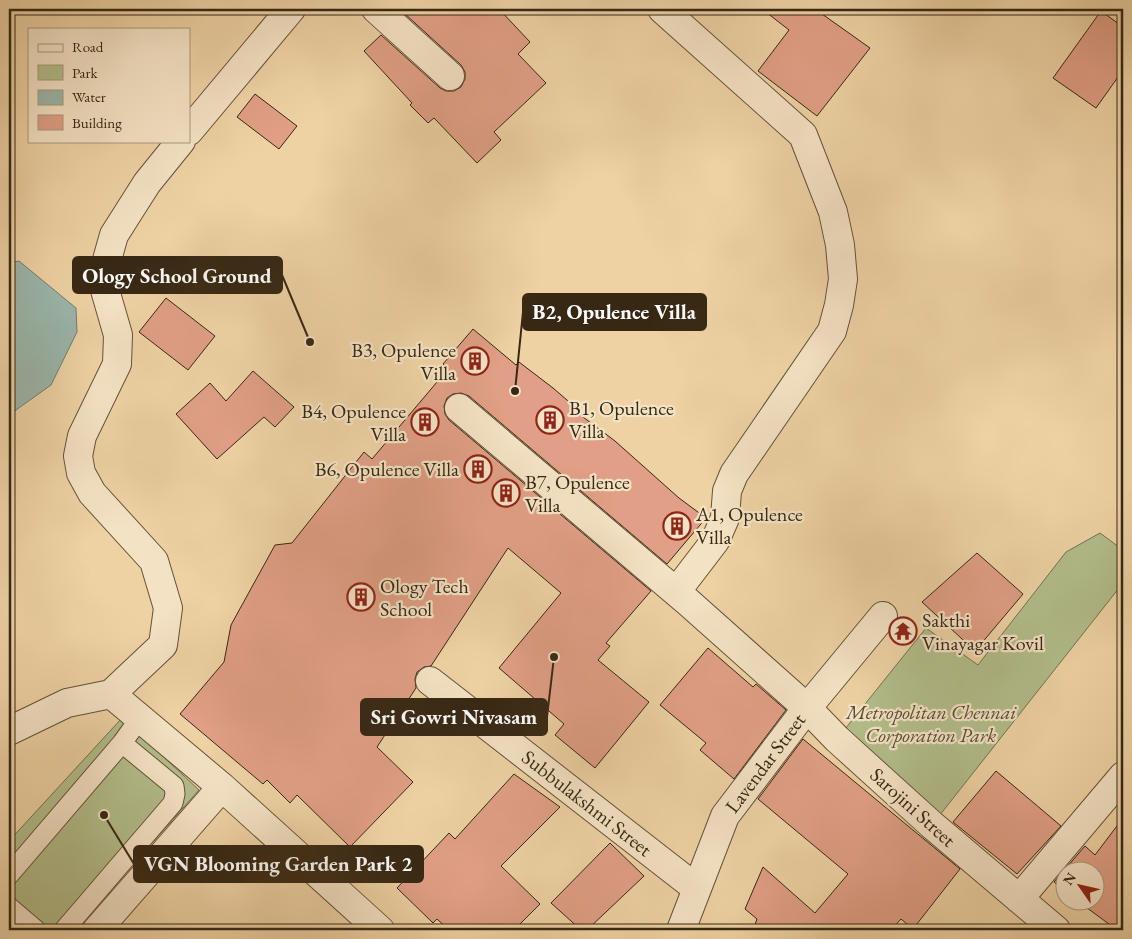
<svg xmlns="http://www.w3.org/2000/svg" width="1132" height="939" viewBox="0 0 1132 939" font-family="'EB Garamond',serif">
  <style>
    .green { fill: #b2bd8b; stroke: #747250 }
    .water { fill: #9ab6ab; stroke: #727d6f }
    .building { fill: #e09f86; stroke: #372814 }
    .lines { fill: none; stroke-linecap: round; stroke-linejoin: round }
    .lane-casing { stroke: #655238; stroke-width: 21 }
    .street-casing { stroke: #655238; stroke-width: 30 }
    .lane { stroke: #f4e2c4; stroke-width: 19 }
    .street { stroke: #f4e2c4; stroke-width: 28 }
    .labels { text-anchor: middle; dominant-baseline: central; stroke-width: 4.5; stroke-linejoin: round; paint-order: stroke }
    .poi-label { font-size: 20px; fill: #372814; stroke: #f4e2c4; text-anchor: start }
    .park-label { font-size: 20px; font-style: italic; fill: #564d32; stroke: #f4e2c4 }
    .street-label { font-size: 20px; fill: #372814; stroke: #f4e2c4 }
    .leader { fill: none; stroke: #372814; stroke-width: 2 }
    .callout-dot { fill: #372814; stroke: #f4e2c4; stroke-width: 2 }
    .callout { fill: #372814; stroke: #372814; stroke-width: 2 }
    .callout-label { font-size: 21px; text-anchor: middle; font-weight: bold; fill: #fff }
  </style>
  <rect width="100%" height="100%" fill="#eed2a4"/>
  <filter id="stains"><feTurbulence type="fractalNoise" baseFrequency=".004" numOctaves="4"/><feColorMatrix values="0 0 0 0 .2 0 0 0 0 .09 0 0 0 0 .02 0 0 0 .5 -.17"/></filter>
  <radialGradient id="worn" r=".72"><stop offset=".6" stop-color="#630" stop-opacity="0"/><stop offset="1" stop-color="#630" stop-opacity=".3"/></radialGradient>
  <path class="green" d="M1100,533L1123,550V583L932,825L837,739L926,628L978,665L1066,552Z
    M122,718L199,790L75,930H9V841Z"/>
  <path class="water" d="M19,261L76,308L77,332L51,385L9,415V263Z"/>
  <path class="building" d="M409,9H499L530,42L518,54L546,83L494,132L501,140L477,163L434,118L428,123L410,105L412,103L364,51L381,35L440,88L446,91H454L461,87L465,79V72L461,65L404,13Z
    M762,9H815L870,48L817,116L758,71L789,30Z
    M1101,11L1123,27V70L1096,108L1053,78Z
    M255,94L297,126L279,149L237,117Z
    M166,298L215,336L188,370L139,332Z
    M473,329L516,365L519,362L553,388L581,412L579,414L615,441L679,498L706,518L667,564L469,396L461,393L453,394L447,398L444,406L445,414L449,420L651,591L606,643L610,646L598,660L649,702L595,768L555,735L564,724L499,668L561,593L508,548L431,666L424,667L417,672L415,679L416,688L377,747L413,782L350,847L297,795L290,803L267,780L263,784L180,714L224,662L231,625L275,545L292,543L364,452L372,459L448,369L443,364Z
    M253,371L294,407L275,427L264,417L217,459L176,414L210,383L226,401Z
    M977,553L1023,594L975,651L922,602Z
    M708,648L753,687L756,684L786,710L734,779L700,750L706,743L660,705Z
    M803,739L960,869L913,929L901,919L891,930H753L757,919L745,909L763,867L815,913L848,874L758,799Z
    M996,771L1061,826L1017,874L953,822Z
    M514,774L560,807L501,866L540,904L514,930H449L437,919L433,923L397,888L449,833L455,839Z
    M1123,818V930H1117L1079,902H1094V872H1064V890L1054,882L1085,846L1095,855Z
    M610,843L644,876L587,930H581L551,903Z"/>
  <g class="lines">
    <g class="lane-casing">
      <path id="lane" d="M9,875L122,743L140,718
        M9,907L36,930
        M64,930L173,803L175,794L174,786L122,743"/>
    </g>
    <g class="street-casing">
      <path id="street" d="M376,9L450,76
        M662,9L803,135L833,212L840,245L843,279L839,305L832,331L734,474L727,491L725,518L715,541L676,592
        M189,131L291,9
        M459,408L688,602L807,708L837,739L932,825L1056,930
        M430,681L696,888
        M111,694L222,787L380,930
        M9,731L67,703L111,694L163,645L168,608L154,561L92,493L81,473L78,456L82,436L117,364L118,335L105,290V267L114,235L147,183L181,141
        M1019,899L1123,776
        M97,930L222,787
        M681,930L725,816L807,708L883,616"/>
    </g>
    <use href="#lane" class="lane"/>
    <use href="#street" class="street"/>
  </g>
  <defs>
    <g id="building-ring" transform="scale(1.4375)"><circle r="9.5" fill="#f4e2c4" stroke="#8f2418" stroke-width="1.5"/><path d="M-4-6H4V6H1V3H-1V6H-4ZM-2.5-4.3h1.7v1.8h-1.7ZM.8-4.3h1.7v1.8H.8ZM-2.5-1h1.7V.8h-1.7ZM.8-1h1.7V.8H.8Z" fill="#8f2418"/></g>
    <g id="temple-ring" transform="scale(1.4375)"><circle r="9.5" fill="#f4e2c4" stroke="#8f2418" stroke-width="1.5"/><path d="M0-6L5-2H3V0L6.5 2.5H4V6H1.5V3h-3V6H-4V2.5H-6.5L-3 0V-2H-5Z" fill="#8f2418"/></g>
  </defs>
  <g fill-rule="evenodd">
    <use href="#building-ring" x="475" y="361"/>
    <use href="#building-ring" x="550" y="420"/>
    <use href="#building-ring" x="425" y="422"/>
    <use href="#building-ring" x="478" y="469"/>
    <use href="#building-ring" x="506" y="493"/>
    <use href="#building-ring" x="677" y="526"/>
    <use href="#building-ring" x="361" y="597"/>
    <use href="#temple-ring" x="903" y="631"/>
  </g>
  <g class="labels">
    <g class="poi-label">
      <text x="456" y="350" text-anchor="end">B3, Opulence<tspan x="456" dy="23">Villa</tspan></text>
      <text x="569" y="408">B1, Opulence<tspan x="569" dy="23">Villa</tspan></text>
      <text x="406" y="411" text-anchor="end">B4, Opulence<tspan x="406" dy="23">Villa</tspan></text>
      <text x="459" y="469" text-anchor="end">B6, Opulence Villa</text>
      <text x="525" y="482">B7, Opulence<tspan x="525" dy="23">Villa</tspan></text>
      <text x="696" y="514">A1, Opulence<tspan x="696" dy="23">Villa</tspan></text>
      <text x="380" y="586">Ology Tech<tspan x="380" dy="23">School</tspan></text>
      <text x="922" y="620">Sakthi<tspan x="922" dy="23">Vinayagar Kovil</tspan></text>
    </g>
    <g class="park-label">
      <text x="931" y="712">Metropolitan Chennai<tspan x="931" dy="23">Corporation Park</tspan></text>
    </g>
    <g class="street-label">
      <text transform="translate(765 763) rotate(-53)">Lavendar Street</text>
      <text transform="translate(587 803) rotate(38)">Subbulakshmi Street</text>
      <text transform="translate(913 807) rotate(42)">Sarojini Street</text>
    </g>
  </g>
  <path class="leader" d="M310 342L282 275M515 391L523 312M554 657L547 717M104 815L134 864"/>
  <g class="callout-dot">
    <circle cx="310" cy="342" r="5"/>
    <circle cx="515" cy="391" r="5"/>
    <circle cx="554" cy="657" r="5"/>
    <circle cx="104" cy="815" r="5"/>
  </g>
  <g class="callout">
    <rect x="73" y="257" width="209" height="36" rx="5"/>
    <rect x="523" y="294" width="183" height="36" rx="5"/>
    <rect x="361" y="699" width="186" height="36" rx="5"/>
    <rect x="134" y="846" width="289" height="36" rx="5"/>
  </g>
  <g class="callout-label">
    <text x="177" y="283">Ology School Ground</text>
    <text x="614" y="319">B2, Opulence Villa</text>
    <text x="454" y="724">Sri Gowri Nivasam</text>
    <text x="278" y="871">VGN Blooming Garden Park 2</text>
  </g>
  <rect width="1132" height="939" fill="none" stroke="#eed2a4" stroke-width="30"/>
  <rect x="10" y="10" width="1112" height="919" fill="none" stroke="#372814" stroke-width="2.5"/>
  <rect x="15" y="15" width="1102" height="909" fill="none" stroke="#372814"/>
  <rect x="28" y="28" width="162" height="115" fill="#f4e2c4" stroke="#a8987e"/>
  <rect x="38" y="44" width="25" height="8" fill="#f4e2c4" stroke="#a8987e"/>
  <text x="72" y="52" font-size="15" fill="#372814">Road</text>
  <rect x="38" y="65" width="25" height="15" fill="#b2bd8b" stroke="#a8987e"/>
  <text x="72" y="78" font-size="15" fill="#372814">Park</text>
  <rect x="38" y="90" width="25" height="15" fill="#9ab6ab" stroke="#a8987e"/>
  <text x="72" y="102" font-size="15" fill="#372814">Water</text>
  <rect x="38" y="115" width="25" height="15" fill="#e09f86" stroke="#a8987e"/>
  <text x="72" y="128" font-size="15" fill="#372814">Building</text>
  <g transform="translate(1080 886) rotate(304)"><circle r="24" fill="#f4e2c4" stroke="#a8987e"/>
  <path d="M0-4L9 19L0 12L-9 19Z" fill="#8f2418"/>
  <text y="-8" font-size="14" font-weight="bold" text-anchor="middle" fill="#372814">N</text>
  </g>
  <rect width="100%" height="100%" filter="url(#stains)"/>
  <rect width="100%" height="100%" fill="url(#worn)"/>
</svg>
